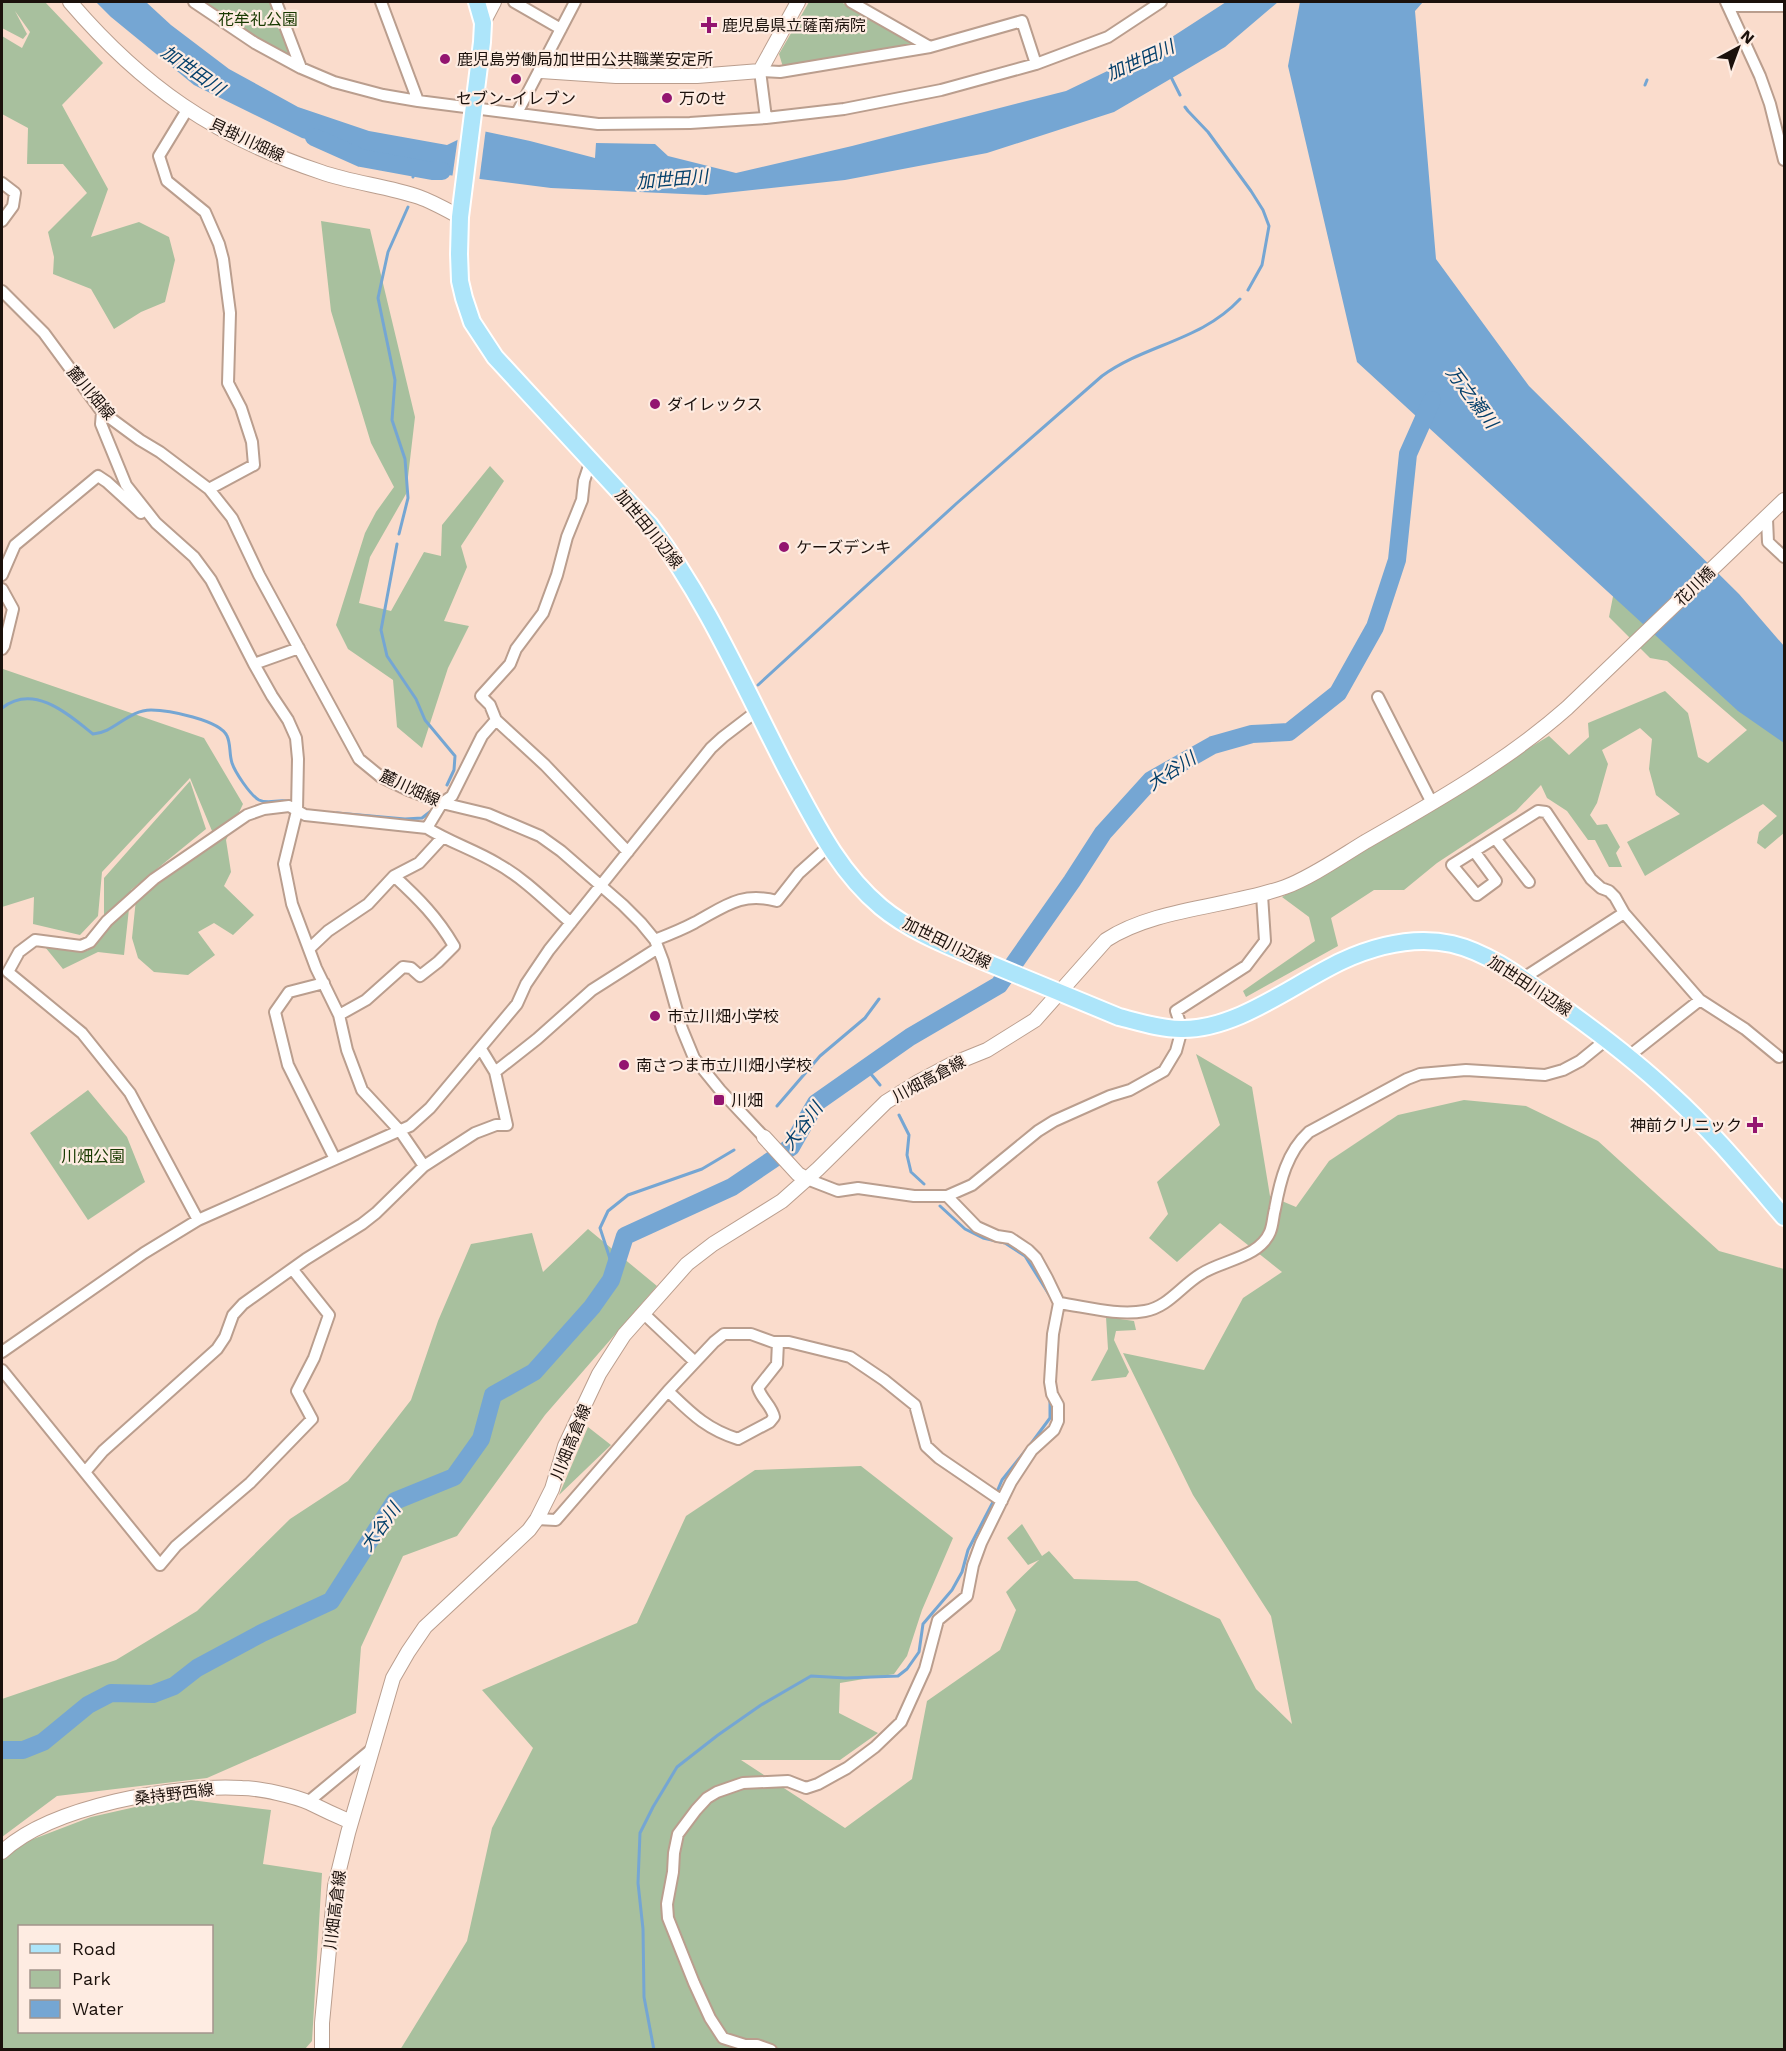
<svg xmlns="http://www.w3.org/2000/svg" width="1786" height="2051" viewBox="0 0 1786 2051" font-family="'Work Sans','Noto Sans JP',sans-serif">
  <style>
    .green { fill: #a8c09e; fill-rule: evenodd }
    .water { fill: #75a6d3 }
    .pier { fill: #fadccc }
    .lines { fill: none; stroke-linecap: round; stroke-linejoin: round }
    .stream { stroke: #75a6d3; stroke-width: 3 }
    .river { stroke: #75a6d3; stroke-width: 18 }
    .minor-casing { stroke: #ba9e8e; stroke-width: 14 }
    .tertiary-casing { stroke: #ba9e8e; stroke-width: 16 }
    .primary-casing { stroke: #fff; stroke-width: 20 }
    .minor { stroke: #fff; stroke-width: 10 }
    .tertiary { stroke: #fff; stroke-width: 14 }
    .primary { stroke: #ade5fa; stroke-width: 16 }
    .poi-dot { fill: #931570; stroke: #feece2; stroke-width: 2 }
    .labels { text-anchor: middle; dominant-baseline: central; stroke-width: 4.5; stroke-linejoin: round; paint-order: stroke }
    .park-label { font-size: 16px; fill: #183a01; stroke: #feece2 }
    .poi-label { font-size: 16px; fill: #1b110c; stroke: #feece2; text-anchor: start }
    .street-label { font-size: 16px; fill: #1b110c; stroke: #feece2 }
    .water-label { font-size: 18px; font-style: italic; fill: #05406b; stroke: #feece2 }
  </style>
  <rect width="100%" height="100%" fill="#fadccc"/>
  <path class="green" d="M2,2H45L103,63L62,105L108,189L91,237L139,222L169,237L175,260L165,302L141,312L114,329L91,289L53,274L54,257L48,232L87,193L63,164H27L28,128L2,114L3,85L2,83V36L22,48L30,32L15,11L27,34L23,39L2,28Z
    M202,2H270L290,55L287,57L244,32Z
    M809,2H841L911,41V45L783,67L779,54Z
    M321,221L370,229L415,417L406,494L370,557L359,603L391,611L424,552L441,556L442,525L490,466L504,481L461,546L467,567L444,621L469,626L448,668L422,748L397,727L393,680L348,649L336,625L365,533L376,512L394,487L371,443L331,311Z
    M1617,576L1784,692V833L1765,849L1757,843L1759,832L1777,816L1763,804L1645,876L1627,842L1680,814L1656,795L1649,769L1652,739L1640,728L1602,750L1608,764L1597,803L1590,815L1597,825L1607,824L1620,847L1616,853L1622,867H1609L1595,840H1588L1567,811L1547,798L1541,785L1516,811L1437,863L1404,890H1374L1331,918L1338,946L1246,997L1243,991L1315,941L1309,917L1282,897L1549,736L1569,755L1589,737L1588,723L1665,691L1688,713L1698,757L1708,763L1747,730L1667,661L1650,658L1609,617Z
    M3,669L204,738L243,804L226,840L231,872L224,886L254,915L233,935L214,923L198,932L215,955L188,975L154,972L138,958L132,938L136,899L217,843L190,778L102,872L98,916L80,935L33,924L34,897L2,907Z
    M190,781L206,829L131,890L124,955L98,952L63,969L45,947L87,951L104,934V878Z
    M1196,1054L1252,1087L1270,1196L1296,1207L1329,1161L1398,1115L1464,1100L1526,1106L1598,1141L1719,1251L1784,1269V2049L400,2050L467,1941L492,1828L533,1748L482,1690L637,1623L686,1516L755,1470L861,1466L953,1538L922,1610L907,1656L894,1674L840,1683L839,1713L878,1733L840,1760H741L845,1828L912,1779L927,1701L1000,1650L1016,1610L1006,1592L1039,1560L1028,1565L1007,1538L1022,1524L1042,1556L1049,1551L1074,1579L1137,1581L1220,1619L1256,1689L1292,1724L1271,1616L1193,1495L1123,1353L1204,1370L1243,1298L1282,1272L1220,1223L1177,1262L1149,1238L1168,1214L1157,1182L1220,1125Z
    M88,1090L127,1137L145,1182L88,1220L30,1133Z
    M588,1229L657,1286L545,1415L457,1536L403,1556L361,1647L356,1713L207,1778L57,1796L2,1837V1699L116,1660L197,1611L290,1519L348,1481L411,1400L438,1321L471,1244L532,1233L543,1272Z
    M1106,1317L1134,1321L1136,1330L1116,1331L1114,1340L1129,1372L1126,1377L1091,1381L1108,1349Z
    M588,1427L611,1445L559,1495Z
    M175,1798L271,1810L263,1864L322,1873L312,2041L305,2049L2,2050V1851L91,1817ZM20,1926H212V2032H20Z"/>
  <path class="water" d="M96,2H146L171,25L229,69L298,107L369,131L447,145L478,130L530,141L595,158L596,143L655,144L668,156L736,173L852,146L1066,91L1155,48L1226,2H1278L1225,47L1114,112L987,153L845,180L706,195L551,188L440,174L302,138L194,85L111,17Z
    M1300,2H1423L1415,11L1436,259L1529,386L1739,594L1784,646V743L1738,711L1357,362L1288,66Z"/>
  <path class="pier" d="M477,127L486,128L479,182L452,179L458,137Z"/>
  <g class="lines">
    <path class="stream" d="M1170,75L1180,95
      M1645,85L1647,80
      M1185,107L1188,111L1208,132L1251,191L1263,210L1269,226L1262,265L1248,290
      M413,177L415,168
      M399,534L408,498L405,459L392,420L395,380L378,298L388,252L408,207
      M397,544L381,630L387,656L416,699L425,720L455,756L454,770L447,785
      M758,685L957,503L1102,376C1146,344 1201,341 1240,299
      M2,708C34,683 68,714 93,734C114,733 128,710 151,710C168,710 220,720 227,736C231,744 229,754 232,763C235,772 250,795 259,800C269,805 280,798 290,802
      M337,813L405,819L422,818L431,811
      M866,1068L880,1085
      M777,1106L820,1056L865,1018L879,999
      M899,1115L909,1135L907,1155L911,1172L924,1184
      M940,1206L965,1229L983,1238L1005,1243L1025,1256L1050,1296
      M614,1271L600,1228L608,1211L628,1195L702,1169L734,1150
      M1030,1445L1050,1418V1402L1046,1384
      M996,1494L1002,1480L1026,1450
      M654,2050L644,1997L643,1929L638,1883L640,1833L653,1807L677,1767L718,1735L761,1705L811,1676L846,1678L898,1676L907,1669L919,1652L923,1624L952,1590L962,1572L968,1550L994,1500"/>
    <path class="river" d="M314,137L361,158L432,171H442
      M2,1750H23L43,1742L88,1705L111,1693L153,1694L174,1686L197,1668L262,1633L331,1601L395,1501L454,1477L481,1439L493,1395L534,1372L592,1307L611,1280L625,1236L732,1187L791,1147L816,1103L910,1037L999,985L1072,881L1103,833L1151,780L1213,745L1252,734L1289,732L1338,693L1375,627L1397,560L1408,454L1432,400"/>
    <g class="minor-casing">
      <path id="minor" d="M194,2L255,43L301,68L334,82L383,95L418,101L598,124L690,123L766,118L844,109L941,90L1036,64L1108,37L1161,2
        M276,2L301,68
        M381,2L418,101
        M514,2L561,29
        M851,2L930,47
        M1726,2L1760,76L1770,104L1784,160
        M1729,6H1784
        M187,110L159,156L167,181L205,212L219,244L223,259L230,313L228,383L241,408L252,442L254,465L209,489
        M517,113L575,2
        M766,118L760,71L780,72L930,47L1022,21L1036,64
        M2,183L15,193L13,206L2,221
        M2,291L44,333L102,412L140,440L160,452L209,489L232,518L259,575L359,759L381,777L408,790L442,803L488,814L540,836L561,851L623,905L641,923L655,940L663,961L682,1029L694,1058L720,1090L764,1137
        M102,412L101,424L126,485L156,523L194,557L211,580L254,664L272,696L288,720L296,738L298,759L297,811L284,864L292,904L316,968L339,1015L347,1050L362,1090L400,1131L424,1166
        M1769,515L1767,519L1768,542L1784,557
        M2,575L15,545L98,476L107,482L141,513
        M2,589L13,609L4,646L2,649
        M254,664L299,648
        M1378,697L1432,803
        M496,720L545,765L628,852
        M427,828L442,803L452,796L482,736L496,720L490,705L481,696L510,664L516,649L543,613L557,575L567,537L582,500L584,481L591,460
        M1495,838L1529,882
        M1474,851L1496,881L1477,895L1452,865L1538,811L1546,812L1591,879L1601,888L1609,891L1615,897L1624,913L1700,1000L1745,1029L1779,1057
        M655,940C668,935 681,930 694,923C724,907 741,891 777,901L799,873L828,847
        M309,949L328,931L368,904L394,876L419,863L442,838
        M1522,979L1624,913
        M324,983L289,992L275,1012L288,1065L335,1159
        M339,1015L366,1000L403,967L411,968L420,976L438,962L454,946C437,917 419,899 394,876
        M1629,1056L1700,1000
        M495,1072L537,1039L592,990L658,948
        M807,1179L838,1191L858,1188L914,1196H947L972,1185L1038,1131L1054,1121L1110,1096L1130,1090L1164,1071L1176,1051L1182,1029L1176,1011L1246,966L1265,941L1262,895
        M198,1220L130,1093L82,1033L8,972L19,952L35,940L81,946L90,942L107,921L154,879L247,815L264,809L289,806L305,815L427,828C449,842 475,850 498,864C525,879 548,903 571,923
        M1059,1303C1087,1307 1117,1316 1145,1311C1168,1307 1181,1286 1201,1274C1222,1260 1259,1258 1270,1232C1273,1225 1273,1216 1275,1209C1280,1181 1287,1152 1309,1132L1407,1079L1420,1074L1466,1070L1545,1075L1563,1070L1580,1061L1607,1039
        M643,1313L695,1362
        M2,1352L144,1253L198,1220L410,1126L430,1108L517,1004L526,984L549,950L711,748L723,737L757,711
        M2,1370L160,1565L176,1546L250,1483L312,1419L297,1391L314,1358L329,1315L293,1270
        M668,1391C691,1413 706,1429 738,1439L770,1422L774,1417C772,1406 762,1400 758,1388L777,1364L778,1342
        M85,1472L103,1451L217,1349L225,1337L233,1315L243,1304L306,1259L362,1224L376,1213L424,1166L475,1133L496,1125H507L495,1072L481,1049
        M537,1519L556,1520L668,1391L714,1342L724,1334H751L773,1342H789L850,1357L884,1380L915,1405L926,1446L939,1458L1002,1501
        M308,1802L372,1749
        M771,2050L757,2045H745L723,2038L710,2018L694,1983L668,1918L667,1904L673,1872L674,1853L678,1834L696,1810L707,1798L717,1792L743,1783L788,1781L806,1788L818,1784L847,1768L875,1747L901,1722L925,1669L938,1620L967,1596L973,1565L981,1543L1011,1482L1032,1450L1054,1430L1058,1421V1405L1052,1394L1050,1382L1053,1334L1059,1303L1047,1278L1036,1258L1028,1250L1010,1238L997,1236L977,1227L947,1196"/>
    </g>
    <g class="tertiary-casing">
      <path id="tertiary" d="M70,2C142,86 215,137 321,172C352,183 387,186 419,197C433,202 447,210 460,217
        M483,23L494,2
        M541,71L616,76H697L760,71L798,2
        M764,1137L798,1174L807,1179
        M2,1852C51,1806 176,1784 242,1788C259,1788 295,1796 310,1803C324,1810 337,1816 351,1822
        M322,2050V2023L335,1886L348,1833L393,1678L408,1652L425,1627L529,1530L537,1519L552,1489L565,1446L599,1374L624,1335L687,1264L713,1244L782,1201L818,1169L886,1102L918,1082L950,1065L987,1050L1035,1020L1106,940C1155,908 1229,907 1285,887C1310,878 1342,856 1365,842C1435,802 1507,761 1567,708L1784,500"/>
    </g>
    <g class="primary-casing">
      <path id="primary" d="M477,2L483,23L482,42L460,217L459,254L460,281L464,298L472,322L495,357L650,525C707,600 744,687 787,770C814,820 837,870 881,907C910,931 946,945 981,960C1027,979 1073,998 1119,1017C1139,1022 1160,1029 1181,1029C1237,1030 1293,984 1342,961C1377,945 1414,936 1452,944C1490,953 1523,979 1554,1001C1595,1030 1635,1060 1671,1094C1712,1131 1748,1175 1784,1217"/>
    </g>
    <use href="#minor" class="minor"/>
    <use href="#tertiary" class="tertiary"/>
    <use href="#primary" class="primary"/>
  </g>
  <g class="poi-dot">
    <path d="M706 16h6v6h6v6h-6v6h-6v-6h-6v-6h6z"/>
    <circle cx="445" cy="59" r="6"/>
    <circle cx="516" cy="79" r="6"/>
    <circle cx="667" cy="98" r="6"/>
    <circle cx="655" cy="404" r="6"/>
    <circle cx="784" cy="547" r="6"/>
    <circle cx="655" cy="1016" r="6"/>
    <circle cx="624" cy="1065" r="6"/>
    <rect x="713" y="1094" width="12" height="12" rx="3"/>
    <path d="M1752 1116h6v6h6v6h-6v6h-6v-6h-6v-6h6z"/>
  </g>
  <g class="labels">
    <g class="park-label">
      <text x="258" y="19">花牟礼公園</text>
      <text x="93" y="1156">川畑公園</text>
    </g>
    <g class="poi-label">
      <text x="722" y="25">鹿児島県立薩南病院</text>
      <text x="457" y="59">鹿児島労働局加世田公共職業安定所</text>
      <text x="516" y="98" text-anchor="middle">セブン-イレブン</text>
      <text x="679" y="98">万のせ</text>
      <text x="667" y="404">ダイレックス</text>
      <text x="796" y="547">ケーズデンキ</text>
      <text x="667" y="1016">市立川畑小学校</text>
      <text x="636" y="1065">南さつま市立川畑小学校</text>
      <text x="731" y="1100">川畑</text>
      <text x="1742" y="1125" text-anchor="end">神前クリニック</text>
    </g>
    <g class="street-label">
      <text transform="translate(247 140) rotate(25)">貝掛川畑線</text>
      <text transform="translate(91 393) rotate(50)">麓川畑線</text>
      <text transform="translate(649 529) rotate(51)">加世田川辺線</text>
      <text transform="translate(1695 586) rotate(-44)">花川橋</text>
      <text transform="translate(410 788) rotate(25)">麓川畑線</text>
      <text transform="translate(947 943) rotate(26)">加世田川辺線</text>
      <text transform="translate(1530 986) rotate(33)">加世田川辺線</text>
      <text transform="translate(929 1079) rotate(-28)">川畑高倉線</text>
      <text transform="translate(571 1442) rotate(-68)">川畑高倉線</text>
      <text transform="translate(174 1794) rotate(-7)">桑持野西線</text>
      <text transform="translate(335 1910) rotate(-83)">川畑高倉線</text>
    </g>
    <g class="water-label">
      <text transform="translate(1140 60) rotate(-24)">加世田川</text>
      <text transform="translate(193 70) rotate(35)">加世田川</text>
      <text transform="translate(672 179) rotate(-5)">加世田川</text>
      <text transform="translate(1472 397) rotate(53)">万之瀬川</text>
      <text transform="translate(1171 771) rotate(-33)">大谷川</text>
      <text transform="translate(802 1126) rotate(-53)">大谷川</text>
      <text transform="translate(380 1527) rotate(-54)">大谷川</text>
    </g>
  </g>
  <rect width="1786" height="2051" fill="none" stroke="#1b110c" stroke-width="6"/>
  <rect x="18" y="1925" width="195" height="108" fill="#feece2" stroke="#a3948c" stroke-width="1.5"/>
  <rect x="30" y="1944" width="30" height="9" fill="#ade5fa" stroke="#a3948c" stroke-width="1.5"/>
  <text x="72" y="1955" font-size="18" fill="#1b110c">Road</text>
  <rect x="30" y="1970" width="30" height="18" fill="#a8c09e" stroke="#a3948c" stroke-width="1.5"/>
  <text x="72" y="1985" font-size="18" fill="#1b110c">Park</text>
  <rect x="30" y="2000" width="30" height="18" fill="#75a6d3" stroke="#a3948c" stroke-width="1.5"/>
  <text x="72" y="2015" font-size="18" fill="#1b110c">Water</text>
  <g transform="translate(1738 48) rotate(41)" stroke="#feece2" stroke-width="4.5" paint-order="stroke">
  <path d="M0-4.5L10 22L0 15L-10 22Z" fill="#1b110c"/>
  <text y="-9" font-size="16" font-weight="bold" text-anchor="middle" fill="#1b110c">N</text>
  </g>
</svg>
